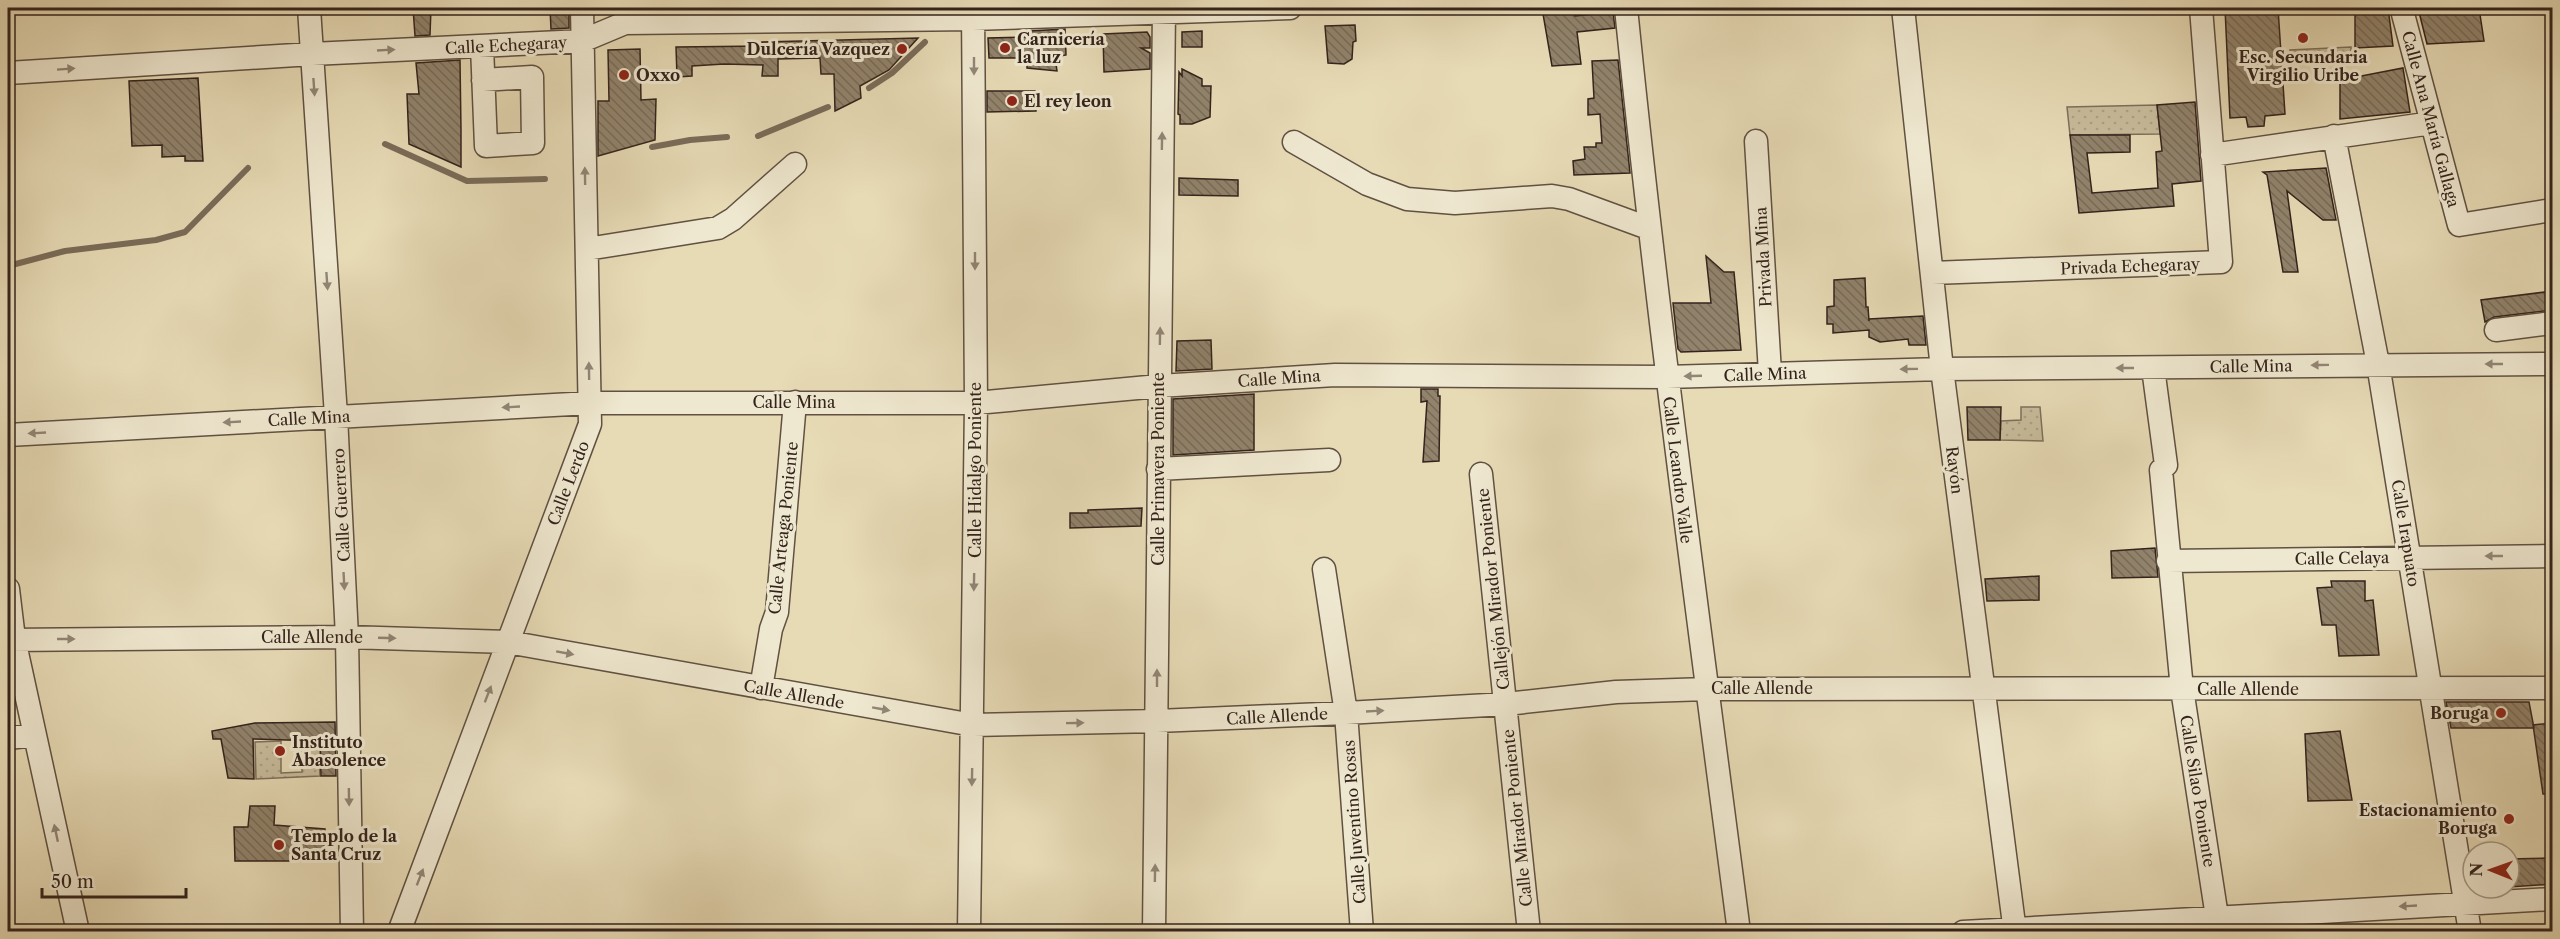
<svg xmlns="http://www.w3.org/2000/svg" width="2560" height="939" viewBox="0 0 2560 939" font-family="'Libre Caslon Text',serif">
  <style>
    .park { fill: url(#park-dots); stroke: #7e705c; stroke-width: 1.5 }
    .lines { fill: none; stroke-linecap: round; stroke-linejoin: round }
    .stream { stroke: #7a6c59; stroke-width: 6 }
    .building { fill: url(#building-back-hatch); stroke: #33231c; stroke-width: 1.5 }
    .minor-casing { stroke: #605142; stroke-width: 25 }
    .minor { stroke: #efe8d0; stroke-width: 22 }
    .oneway { fill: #918676 }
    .poi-dot { fill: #8f2418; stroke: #efe8d0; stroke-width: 2 }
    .labels { text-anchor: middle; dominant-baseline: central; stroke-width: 6; stroke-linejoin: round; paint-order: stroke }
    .poi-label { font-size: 16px; font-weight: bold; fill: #33231c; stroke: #efe8d0; text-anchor: start }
    .street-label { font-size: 16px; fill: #33231c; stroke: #efe8d0 }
  </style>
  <defs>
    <pattern id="park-dots" width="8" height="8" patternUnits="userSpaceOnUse" patternTransform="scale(1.5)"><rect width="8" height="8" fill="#c8bc9c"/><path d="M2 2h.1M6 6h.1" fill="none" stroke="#aca186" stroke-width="1.8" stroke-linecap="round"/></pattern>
    <pattern id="building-back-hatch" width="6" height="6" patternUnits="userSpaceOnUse" patternTransform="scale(1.5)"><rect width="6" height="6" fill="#91836c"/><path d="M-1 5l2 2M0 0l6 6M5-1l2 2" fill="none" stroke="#776b58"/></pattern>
  </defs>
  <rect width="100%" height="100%" fill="#e7dbb6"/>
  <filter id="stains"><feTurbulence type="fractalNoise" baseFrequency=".00333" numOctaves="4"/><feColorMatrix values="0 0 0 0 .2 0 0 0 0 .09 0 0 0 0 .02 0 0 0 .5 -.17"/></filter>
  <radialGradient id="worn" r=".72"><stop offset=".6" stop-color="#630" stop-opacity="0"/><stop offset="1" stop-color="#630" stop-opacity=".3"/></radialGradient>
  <path class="park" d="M2351,47V58L2291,63L2290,50Z
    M2157,105L2160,134L2070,135L2067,107Z
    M2021,407H2040L2043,441L2000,440L2001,421L2021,420Z
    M281,741V773L302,772V742L304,741L305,744H330V759L319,760L320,776L256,779L255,742Z"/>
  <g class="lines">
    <path class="stream" d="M869,88L892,73L925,42
      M758,136L828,107
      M385,144L467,181L545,179
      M652,147L690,140L727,137
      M8,266L65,251L156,240L185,232L248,168"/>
  </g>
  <path class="building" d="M413,8H431L430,35L415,36Z
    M550,8H569V28L551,29Z
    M2225,8H2278L2285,114L2265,116L2264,126L2248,127L2246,117L2230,118Z
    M2355,8H2388L2393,46L2355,48Z
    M2418,8H2479L2484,41L2427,44Z
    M1574,11L1575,16L1613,12L1615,28L1577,32L1581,64L1552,66L1543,14Z
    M1355,25L1356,41L1353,42L1352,59L1344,64L1328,63L1325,26Z
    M1065,29L1066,55L1055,57L1057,71L1027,68V58H989L988,38L1030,37V31Z
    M1202,31V47H1182V32Z
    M1147,32L1150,37V48H1141L1150,53V69L1104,72L1103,34Z
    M918,38L889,70L860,86L861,98L835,111L834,74H821L820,58L778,59V76H762L763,65L724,64L692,66V76L677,77L676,47L763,46L762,42Z
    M640,49L641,100L656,99L655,140L598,156V101H609L608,50Z
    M460,60L461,130V167L409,144L407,94H419L416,63Z
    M1618,60L1630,173L1574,175L1573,161L1585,159L1584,147H1596V143H1602L1600,114L1588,115V99L1594,98L1592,61Z
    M2403,68L2410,112L2340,119V80Z
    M1182,69L1202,79V86H1211L1210,117L1192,124H1180V115L1178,114L1179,72L1182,76Z
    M198,78L203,161H185V156L162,157V145L132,146L129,81Z
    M987,91H1035L1036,111L987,112Z
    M2195,102L2201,181L2172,184L2174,206L2079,213L2070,135H2130V152L2087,153L2092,193L2158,188L2156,152L2162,151L2157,105Z
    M2326,168L2336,220H2323L2287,191L2298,272H2283L2267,175L2263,172Z
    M1179,178L1238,180V196L1179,195Z
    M1706,256L1724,272H1734L1741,350L1681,352L1678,349L1673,303H1711Z
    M1865,278L1866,307H1868L1869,321V319L1923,316L1926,345H1909L1908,339L1880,342L1869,337V330L1833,333V324H1827V307L1834,306V280Z
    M2553,291V310L2494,317L2485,322L2481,300Z
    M1211,340L1212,369L1176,371L1177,341Z
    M1421,389H1438V396H1440L1439,461L1423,462L1427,401L1421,402Z
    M1254,394V450L1173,455V399Z
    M1967,407H2001L2000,440H1968Z
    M1142,508L1141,526L1070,528V513H1088V510Z
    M2155,548L2158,577L2112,578L2111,551Z
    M2039,576V600L1987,601L1985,579Z
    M2331,581H2365V601L2373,600L2379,655L2339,656L2336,625H2322L2317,588L2332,587Z
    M2446,702H2529L2534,728H2451Z
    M335,722L336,776H321L320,741L253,739L254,779L228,778L221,739H213L212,731L255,723Z
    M2553,723V794H2543L2533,725Z
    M2340,731L2352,800L2308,801L2305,734Z
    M250,806H275L274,825L325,829L324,861H235L234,827H248Z
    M2553,858V884L2509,887V859Z"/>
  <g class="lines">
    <g class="minor-casing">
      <path id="minor" d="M309,8L336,416L347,637L352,932
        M1626,8C1657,316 1699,624 1739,932
        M1903,8L1942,369L2015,932
        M2403,14L2459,225L2552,210
        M482,46L486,146L533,143L532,77L483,80
        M8,73L312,54L582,41L625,23L973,19L1290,8
        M2334,136L2378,364L2470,932
        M1756,141L1770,373
        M1294,142L1367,184L1407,199L1455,203L1552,196L1569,199L1648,228
        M2212,155L2432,123
        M587,249L718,228L733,219L795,164
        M1932,273L2221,262L2201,8
        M2496,330L2552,323
        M2153,368L2166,465L2161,470L2182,689L2219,930
        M8,435L590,403H976L1159,386L1335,375L1666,377L1942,369L2552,364
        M1158,469L1329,460
        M1481,474L1529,932
        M2168,561L2552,556
        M1324,569L1346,713L1362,932
        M8,589L14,639L78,932
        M8,640L347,637L508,642L973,725L1157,721L1346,713L1506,704L1616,692L1707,689L2552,688
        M761,688L771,629L777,612L795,402
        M8,738L35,735
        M399,932L590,424L582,8
        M969,932L976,403L973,8
        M1154,932L1164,8
        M1963,932L2552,899"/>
    </g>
    <use href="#minor" class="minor"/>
  </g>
  <defs><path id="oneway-solid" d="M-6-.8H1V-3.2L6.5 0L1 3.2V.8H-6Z" transform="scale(1.5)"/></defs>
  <g class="oneway">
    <use href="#oneway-solid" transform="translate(386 50) rotate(-3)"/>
    <use href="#oneway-solid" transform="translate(974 66) rotate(90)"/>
    <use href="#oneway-solid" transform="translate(66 69) rotate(-4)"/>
    <use href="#oneway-solid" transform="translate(314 87) rotate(86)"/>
    <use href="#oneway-solid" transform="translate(1162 141) rotate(-89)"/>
    <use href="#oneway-solid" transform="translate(585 176) rotate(-91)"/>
    <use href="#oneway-solid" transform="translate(975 261) rotate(90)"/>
    <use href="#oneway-solid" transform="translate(327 281) rotate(86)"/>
    <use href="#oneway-solid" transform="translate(1160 336) rotate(-89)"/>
    <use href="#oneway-solid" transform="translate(2494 364) rotate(180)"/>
    <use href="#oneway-solid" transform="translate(2320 365) rotate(179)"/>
    <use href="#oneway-solid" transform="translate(2125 368) rotate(180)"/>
    <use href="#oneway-solid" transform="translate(1909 369) rotate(179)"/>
    <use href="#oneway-solid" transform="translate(589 371) rotate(-91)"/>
    <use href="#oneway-solid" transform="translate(1693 376) rotate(178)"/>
    <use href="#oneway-solid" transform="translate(511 407) rotate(177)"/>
    <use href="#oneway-solid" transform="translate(232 422) rotate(177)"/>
    <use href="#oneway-solid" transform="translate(37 433) rotate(177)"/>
    <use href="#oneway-solid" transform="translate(2494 556) rotate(180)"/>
    <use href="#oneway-solid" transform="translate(344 581) rotate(87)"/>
    <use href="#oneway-solid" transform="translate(974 582) rotate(91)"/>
    <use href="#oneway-solid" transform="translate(387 638) rotate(2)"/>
    <use href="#oneway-solid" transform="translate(66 639)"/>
    <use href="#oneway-solid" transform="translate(565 653) rotate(10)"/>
    <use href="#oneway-solid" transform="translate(1157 678) rotate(-90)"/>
    <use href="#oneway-solid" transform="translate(488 694) rotate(-69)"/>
    <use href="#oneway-solid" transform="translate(881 709) rotate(10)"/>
    <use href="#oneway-solid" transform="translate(1375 711) rotate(-3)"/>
    <use href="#oneway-solid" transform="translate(1075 723) rotate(-1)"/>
    <use href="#oneway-solid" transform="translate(972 777) rotate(91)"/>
    <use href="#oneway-solid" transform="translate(349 797) rotate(89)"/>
    <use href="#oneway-solid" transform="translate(56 833) rotate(-102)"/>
    <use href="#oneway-solid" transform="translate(1155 873) rotate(-89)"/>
    <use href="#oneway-solid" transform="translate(420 877) rotate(-69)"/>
    <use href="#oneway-solid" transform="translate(2408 906) rotate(177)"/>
  </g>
  <g class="poi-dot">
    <circle cx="2303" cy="38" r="6"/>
    <circle cx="1005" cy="48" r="6"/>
    <circle cx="902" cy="49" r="6"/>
    <circle cx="624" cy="75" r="6"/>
    <circle cx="1012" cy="101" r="6"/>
    <circle cx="2501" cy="713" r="6"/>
    <circle cx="280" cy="751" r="6"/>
    <circle cx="2509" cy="819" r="6"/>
    <circle cx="279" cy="845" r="6"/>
  </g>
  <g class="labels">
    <g class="poi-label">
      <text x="1017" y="39">Carnicería<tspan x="1017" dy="18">la luz</tspan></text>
      <text x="890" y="49" text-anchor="end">Dulcería Vazquez</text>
      <text x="2303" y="57" text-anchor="middle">Esc. Secundaria<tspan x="2303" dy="18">Virgilio Uribe</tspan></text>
      <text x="636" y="75">Oxxo</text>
      <text x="1024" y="101">El rey leon</text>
      <text x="2489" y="713" text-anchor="end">Boruga</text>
      <text x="292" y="742">Instituto<tspan x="292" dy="18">Abasolence</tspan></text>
      <text x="2497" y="810" text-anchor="end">Estacionamiento<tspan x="2497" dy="18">Boruga</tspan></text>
      <text x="291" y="836">Templo de la<tspan x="291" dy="18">Santa Cruz</tspan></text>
    </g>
    <g class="street-label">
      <text transform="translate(506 45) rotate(-3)">Calle Echegaray</text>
      <text transform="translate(2431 119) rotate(75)">Calle Ana María Gallaga</text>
      <text transform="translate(1763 257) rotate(-93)">Privada Mina</text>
      <text transform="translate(2130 266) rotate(-2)">Privada Echegaray</text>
      <text transform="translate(2251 366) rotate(-1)">Calle Mina</text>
      <text transform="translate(1765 374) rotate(-2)">Calle Mina</text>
      <text transform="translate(1279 378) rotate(-4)">Calle Mina</text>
      <text x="794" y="402">Calle Mina</text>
      <text transform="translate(309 418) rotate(-3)">Calle Mina</text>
      <text transform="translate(1158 469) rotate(-90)">Calle Primavera Poniente</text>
      <text transform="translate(975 470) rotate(-90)">Calle Hidalgo Poniente</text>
      <text transform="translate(1678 470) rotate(83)">Calle Leandro Valle</text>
      <text transform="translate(1955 470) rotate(83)">Rayón</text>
      <text transform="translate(568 483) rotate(-69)">Calle Lerdo</text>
      <text transform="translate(341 505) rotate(-93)">Calle Guerrero</text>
      <text transform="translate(783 528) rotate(-84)">Calle Arteaga Poniente</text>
      <text transform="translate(2406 533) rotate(81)">Calle Irapuato</text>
      <text transform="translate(2342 558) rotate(-1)">Calle Celaya</text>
      <text transform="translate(1493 589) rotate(-96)">Callejón Mirador Poniente</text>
      <text x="312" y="637">Calle Allende</text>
      <text x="1762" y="688">Calle Allende</text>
      <text x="2248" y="689">Calle Allende</text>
      <text transform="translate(794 694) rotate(10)">Calle Allende</text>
      <text transform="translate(1277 716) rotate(-3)">Calle Allende</text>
      <text transform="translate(2198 791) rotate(81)">Calle Silao Poniente</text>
      <text transform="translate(1517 818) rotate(-96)">Calle Mirador Poniente</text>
      <text transform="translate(1354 822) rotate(-94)">Calle Juventino Rosas</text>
    </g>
  </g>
  <rect width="2560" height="939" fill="none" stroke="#e7dbb6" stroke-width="30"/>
  <rect x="9" y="9" width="2542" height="921" fill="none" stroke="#33231c" stroke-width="3"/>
  <rect x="15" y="15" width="2530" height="909" fill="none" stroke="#33231c" stroke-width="1.5"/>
  <g transform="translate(2491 870) rotate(271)"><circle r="28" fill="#efe8d0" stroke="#a49988" stroke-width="1.5"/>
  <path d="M0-4.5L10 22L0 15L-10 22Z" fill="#8f2418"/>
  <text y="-9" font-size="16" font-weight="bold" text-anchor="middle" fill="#33231c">N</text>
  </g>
  <path d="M42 888v9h144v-9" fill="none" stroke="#33231c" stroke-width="3"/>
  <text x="51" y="888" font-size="18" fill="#33231c" stroke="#efe8d0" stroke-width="4.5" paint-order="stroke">50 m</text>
  <rect width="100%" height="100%" filter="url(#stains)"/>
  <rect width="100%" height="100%" fill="url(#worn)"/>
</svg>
